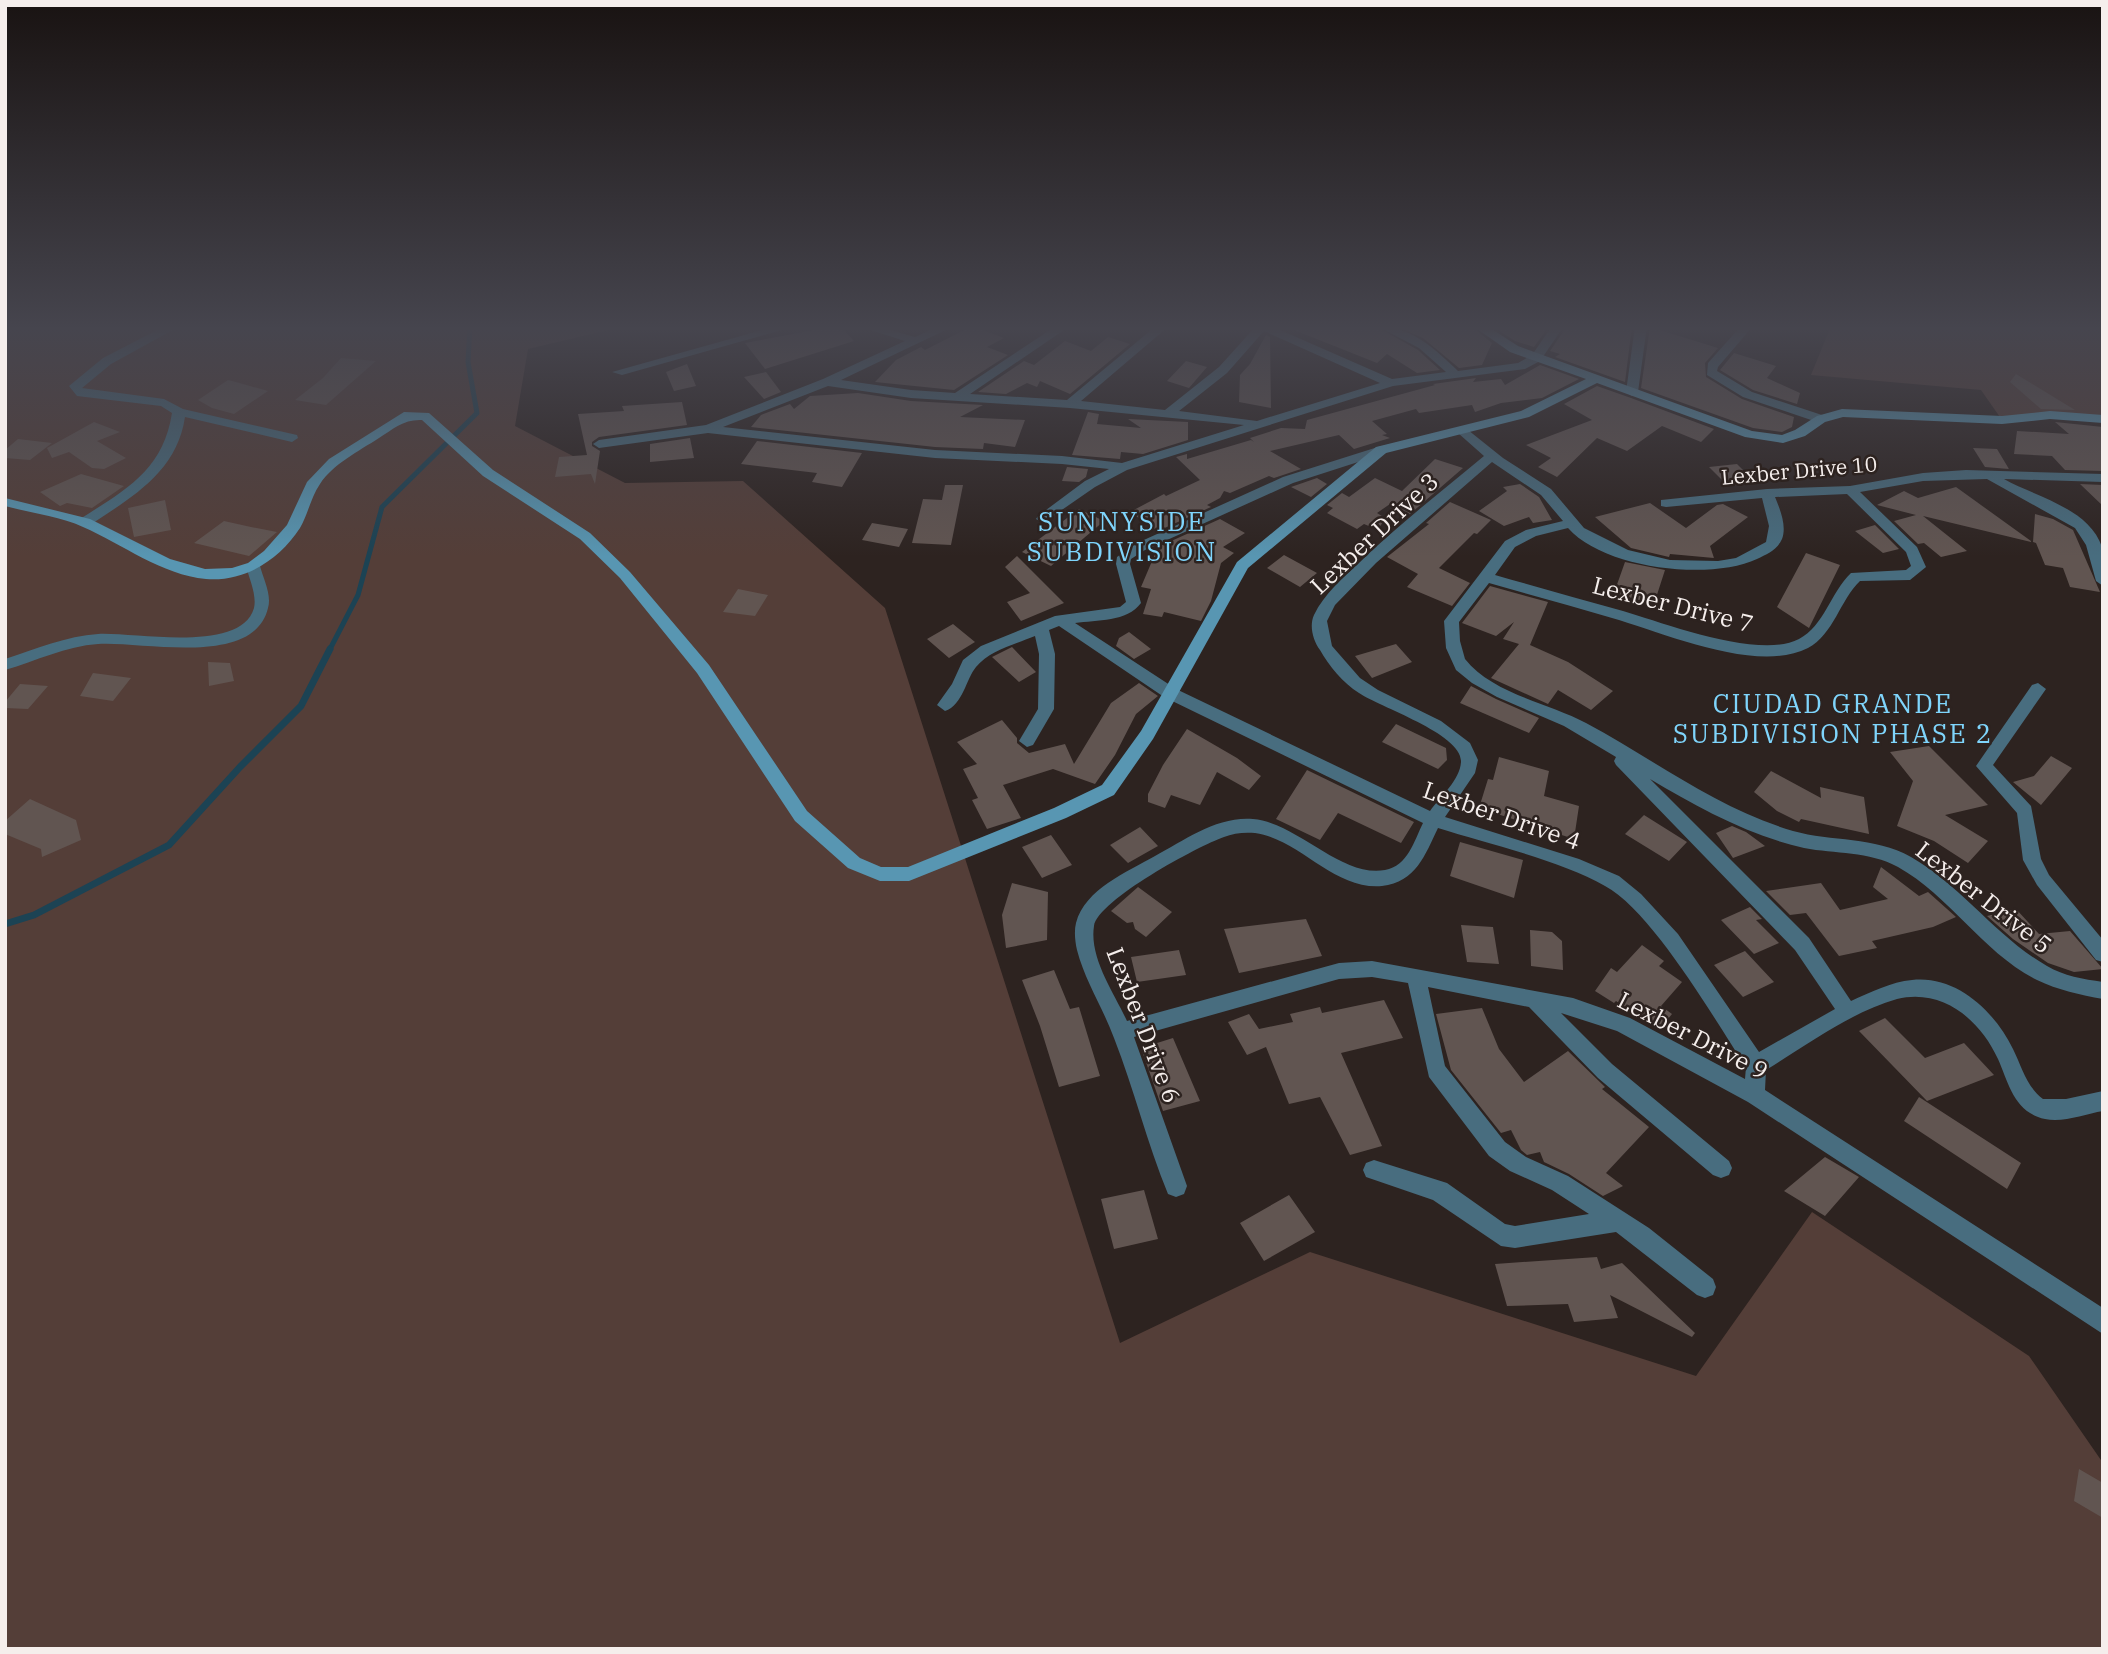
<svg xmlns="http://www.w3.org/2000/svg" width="2108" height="1654" viewBox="0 0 2108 1654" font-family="'IBM Plex Serif',serif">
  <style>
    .green { fill: #543e38 }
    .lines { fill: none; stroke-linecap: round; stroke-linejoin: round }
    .stream-far1 { stroke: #1c4354; stroke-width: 5 }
    .stream { stroke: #1c4354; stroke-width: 7 }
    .building { fill: #615551 }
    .street { fill: #486d7f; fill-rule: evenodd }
    .secondary { fill: #5896b2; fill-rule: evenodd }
    .labels { text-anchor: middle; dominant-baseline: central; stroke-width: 5; stroke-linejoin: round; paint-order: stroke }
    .far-street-label { font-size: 21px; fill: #f5eeec; stroke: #2d2320 }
    .street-label { font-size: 24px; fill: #f5eeec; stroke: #2d2320 }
    .neighbourhood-label { font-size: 26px; letter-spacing: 2px; fill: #7fd5fc; stroke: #2d2320 }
  </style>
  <rect width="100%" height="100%" fill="#2d2320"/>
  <path class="green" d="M5,326H625L528,349L515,426L625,483L743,481L885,608L1120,1343L1310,1252L1696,1376L1812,1212L2029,1356L2103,1463V1649H5Z
    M1831,326H2103V419L2050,415L2002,420L1981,390L1811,375Z"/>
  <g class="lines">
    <path class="stream-far1" d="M329,651L358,595L382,507L477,413L468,362L470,326"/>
    <path class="stream" d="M5,924L34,915L169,845L240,767L301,706L330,649"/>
  </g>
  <path class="building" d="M809,326H840L854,341L765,369L745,343L814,330Z
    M972,326L1004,338L987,347L1008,355L954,390L875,382L896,360L921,347L925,350Z
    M1284,326H1375L1418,350L1440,370L1417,373L1387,354L1377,363Z
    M1395,326H1471L1492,343L1482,365L1459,368L1423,338Z
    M1492,326H1549L1534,347L1515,341Z
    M1567,326H1632L1625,382L1555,357L1560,354L1550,351Z
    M1650,327L1718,348L1705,363L1706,377L1742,399L1794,417L1792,427L1782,432L1753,428L1641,388Z
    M1266,335L1270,337L1271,408L1239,402L1240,375L1250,364Z
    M1108,337L1130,344L1070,394L1040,381L1037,387L1027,383L1006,394L978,392L1024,361L1034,365L1065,341L1091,351Z
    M1734,353L1776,366L1767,378L1800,393L1797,404L1753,390L1720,370Z
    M341,358L376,361L326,405L295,400L323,378Z
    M1186,361L1207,367L1189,388L1167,381Z
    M687,364L696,386L674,391L666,372Z
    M1540,365L1579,379L1542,398L1501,403L1475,412L1472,405L1419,413L1416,409L1372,421L1387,434L1382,435L1390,438L1354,449L1339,435L1270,451L1301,469L1274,478L1269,476L1230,493L1224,491L1220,498L1207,505L1211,507L1158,531L1130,512L1164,494L1166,496L1200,480L1176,457L1187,454V459L1251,440L1254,442L1250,438L1281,428L1305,429L1307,420L1435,385L1433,384L1476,378L1473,382L1501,379L1505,385Z
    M766,372L781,392L764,399L744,377Z
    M2016,374L2075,410L2041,409L2010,382Z
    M228,380L236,382L268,391L234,414L212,408L198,400Z
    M1597,386L1631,398L1714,429L1701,442L1662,426L1627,451L1597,438L1557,477L1538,467L1551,458L1526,445L1592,420L1564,404Z
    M858,393L911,401L983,405L960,417L1025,420L1015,447L984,443L983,449L935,447L751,427L761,415L790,404L794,409L810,396Z
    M682,402L687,425L599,437L592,442V446L600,451L595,484L591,474L555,477L559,457L587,455L578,414L624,411L622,406Z
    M1088,412L1099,414L1097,424L1141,428L1128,419L1188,422V440L1143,454L1121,452L1120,459L1072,455Z
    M94,422L120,432L97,441L126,458L104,469L92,468L69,452L52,458L47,448Z
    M2055,422L2103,427V471L2065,470L2052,456L2014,454L2017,431L2069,434Z
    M690,438L694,458L650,462V444Z
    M18,439L52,443L30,460L5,458V450Z
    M757,441L862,453L842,487L812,482L817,473L741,464Z
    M1973,448L1997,449L2009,469L1985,467Z
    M1435,459L1463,468L1410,514L1390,504L1377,513L1385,518L1378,530L1364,524L1357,529L1327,513L1333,508L1327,505L1342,493L1349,497L1375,478L1402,491Z
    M1737,464L1756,483L1728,486L1709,467Z
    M1067,467L1088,469L1086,477L1079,482L1062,481Z
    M81,474L124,486L92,508L67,503L60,506L40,492Z
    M1317,478L1327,484L1311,497L1291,487Z
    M1520,484L1539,497L1552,520L1533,523L1529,517L1504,526L1479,511L1507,491L1503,487Z
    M2080,484L2103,485V506Z
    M945,485H963L951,545L912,543L923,499L942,500Z
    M1956,487L2031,541V542L1923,516L1967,551L1941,557L1924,543L1918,544L1894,521L1916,515L1877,505L1904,491L1918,498Z
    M165,500L171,530L134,537L128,508Z
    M1450,502L1491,520L1477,534L1474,533L1439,568L1470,583L1452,606L1407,587L1418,574L1387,557L1429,524L1426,523Z
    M1650,503L1686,528L1717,505L1723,504L1748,517L1710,546L1714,558L1670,554L1669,557L1631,548L1595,517Z
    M1079,509L1104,521L1051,566L1022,552Z
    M2035,514L2053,519L2073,530L2100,592L2070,587L2063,568L2045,565L2036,543L2033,542Z
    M1220,519L1245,533L1223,547L1234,553L1221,563L1211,601L1201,621L1164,612L1162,617L1143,614L1151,589L1141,587L1158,547Z
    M224,521L251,527L277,532L249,556L194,543Z
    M872,523L908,529L899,547L862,540Z
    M1875,525L1899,549L1883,553L1855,531Z
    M1806,553L1840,565L1809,628L1777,607Z
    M1284,555L1317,573L1300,587L1267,568Z
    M1017,556L1064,603L1021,621L1007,602L1030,593L1005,567Z
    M1625,562L1665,570L1654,604L1614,593Z
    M1490,586L1548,602L1530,645L1568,662L1613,691L1591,710L1558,690L1548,704L1491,678L1519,644L1503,639L1514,622L1496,636L1462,623Z
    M738,589L768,595L755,616L723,612Z
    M953,624L975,642L949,658L927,639Z
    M1129,632L1151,649L1134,659L1116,646L1119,638Z
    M1396,644L1412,662L1372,678L1355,656Z
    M1012,647L1036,672L1019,682L992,657Z
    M208,662L230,663L234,681L209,686Z
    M93,673L131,678L113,701L80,696Z
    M1139,683L1158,696L1136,714L1115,755L1095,784L1053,769L1003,785L1021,818L987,829L972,800L978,798L963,769L977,764L957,742L1002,720L1017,738V743L1029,753L1065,744L1074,764L1111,703Z
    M20,684L48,686L28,709L5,708V702Z
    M1471,686L1496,699L1539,718L1529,733L1460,703Z
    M1396,724L1446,748L1447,760L1438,769L1382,742Z
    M1187,729L1237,758L1261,776L1249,790L1217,772L1200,805L1171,795L1165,808L1148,802V794L1163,765Z
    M1929,746L1988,805L1945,815L1988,841L1968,863L1934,841L1897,826L1913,781L1890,752Z
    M2051,756L2072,768L2041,805L2013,782L2034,776Z
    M1499,757L1549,771L1544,796L1579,806L1574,839L1479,808L1488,779L1493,780Z
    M1307,770L1414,822L1401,843L1338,813L1320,840L1276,819Z
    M1771,771L1821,798L1820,787L1864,797L1869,834L1801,819L1799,822L1777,811L1754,792Z
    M30,799L76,820L81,840L42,857L41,849L5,834V821Z
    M1644,815L1687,842L1669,861L1625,834Z
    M1732,826L1746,832L1765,846L1733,858L1716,833Z
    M1140,827L1158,846L1128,863L1110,845Z
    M1051,835L1072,865L1042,878L1022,847Z
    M1460,842L1523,860L1514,898L1450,876Z
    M1881,867L1919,896L1928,892L1956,917L1933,927L1872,941L1877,948L1839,956L1806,913L1790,915L1766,891L1821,883L1840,910L1888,899L1873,887Z
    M1012,883L1048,892L1047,940L1006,948L1002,915Z
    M1138,887L1172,912L1146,937L1135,929L1133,922L1127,923L1111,911Z
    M1750,907L1762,919L1756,920L1779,943L1754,954L1721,920Z
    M2016,909L2039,934L2070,931L2103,969L2074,972L2048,963L2013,939L1987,916Z
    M1306,919L1322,956L1239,973L1224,929Z
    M1461,925L1493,927L1499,964L1467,962Z
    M1530,930L1552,932L1562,941L1563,970L1531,966Z
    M1642,945L1664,961L1659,966L1682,982L1661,1006L1672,1014L1659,1030L1616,1001L1614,1003L1595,991L1611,968L1617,972Z
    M1179,950L1186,975L1137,982L1131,957Z
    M1745,951L1774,982L1743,997L1714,965Z
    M1054,970L1070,1009L1079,1007L1100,1076L1059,1087L1040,1026L1022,980Z
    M1384,1000L1403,1038L1341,1053L1382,1146L1350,1155L1320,1097L1289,1104L1266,1047L1247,1055L1228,1022L1249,1014L1259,1029L1293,1022L1290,1014L1320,1007L1322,1013Z
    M1482,1008L1499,1049L1524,1082L1568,1051L1605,1087L1602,1089L1649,1127L1606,1173L1623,1186L1603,1196L1569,1174L1544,1162L1540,1152L1527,1155L1521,1150L1511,1130L1501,1133L1451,1070L1436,1014Z
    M1885,1018L1925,1058L1964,1043L1994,1075L1927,1101L1859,1031Z
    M1173,1038L1200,1101L1163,1111L1141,1048Z
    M1919,1097L2021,1163L2007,1189L1904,1121Z
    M1825,1157L1859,1177L1825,1216L1784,1191Z
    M1144,1190L1158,1239L1114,1249L1101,1199Z
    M1289,1195L1315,1232L1264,1261L1240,1223Z
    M1597,1257L1601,1269L1622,1263L1695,1333L1692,1337L1610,1295L1618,1318L1574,1322L1568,1304L1507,1306L1495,1264Z
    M2079,1469L2103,1483V1518L2074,1501Z"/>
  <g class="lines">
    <path class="street" d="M165,326H180L111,364L82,388L164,399L183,409L297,435L298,438L292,442L185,417C177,472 132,497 90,525H80V519C125,490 163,471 172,413L161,406L77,396L69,386L103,358Z
      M777,326H796L622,375L612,372Z
      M858,326H876L915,337L939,326H954L841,380L911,390L955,393L1056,326H1070L970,394L1067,400L1156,326H1169L1081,401L1165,410L1219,367L1256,326H1271L1392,379L1446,372L1419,348L1377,326C1411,326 1435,349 1458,371L1518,363L1532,355L1552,326H1564L1540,361L1525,369L1393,386L1127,470L1095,487L1043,523L1036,519L1038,516L1085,481L1109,469L1062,464L935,458L708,433L599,448L593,444L599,440L706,425L823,379L905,341ZM1264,331L1380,383L1257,421L1179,411L1227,373ZM828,386L911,398L1070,408L1244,425L1122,463L1062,456L935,450L723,427Z
      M1635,326H1647L1638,392L1632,396L1626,392Z
      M1741,326H1753L1718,367L1717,371L1752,392L1825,416V422H1817L1743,397L1707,375L1708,363Z
      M1463,426L1503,458L1551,489L1584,528L1628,550L1670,560L1718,561L1736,558L1766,542L1769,526L1762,498L1666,507L1661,506V500L1767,489L1850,486L1923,473L1966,470L2103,474V482L2004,479C2036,497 2089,508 2102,547C2105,559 2103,574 2103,586L2096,581L2086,545L2075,528L1987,479L1923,481L1860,492L1917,547L1926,567L1910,580L1860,581C1840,600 1834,634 1808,648C1757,674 1664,633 1612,618C1571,606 1530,595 1489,583L1459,622L1460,641L1465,659C1493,694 1548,703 1586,723C1655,760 1716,808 1793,831C1832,842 1874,836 1911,857C1962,886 1996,937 2047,966C2064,976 2083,979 2103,982V999C2080,995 2058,990 2037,980C1983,953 1950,896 1898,867C1869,851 1835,854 1804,848C1750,836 1697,807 1650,779L1809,938L1851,1001C1871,992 1891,982 1912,980C1957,975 1995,1012 2013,1049C2022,1067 2026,1086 2043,1099H2066L2103,1091V1111C2085,1114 2063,1123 2045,1119C2014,1112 2009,1084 1998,1059C1980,1020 1943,988 1897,999C1851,1012 1807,1045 1766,1070L1765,1090L2103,1308V1334L1748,1102L1617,1031L1561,1013L1612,1064L1729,1161L1732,1168L1729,1175L1721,1178L1713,1175L1598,1078L1529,1007L1428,987L1445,1066L1505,1142L1526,1157L1568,1176L1649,1228L1713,1279L1716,1287L1713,1295L1705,1298L1697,1295L1616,1232L1515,1248L1501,1246L1433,1200L1366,1177L1363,1170L1366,1163L1374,1160L1447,1183L1505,1224L1515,1226L1589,1214L1552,1190L1510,1171L1489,1156L1429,1077L1408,983L1372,977L1339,979L1134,1037L1187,1186L1184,1194L1176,1197L1168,1194C1147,1143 1134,1089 1114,1038C1103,1008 1085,981 1077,950C1075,941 1074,931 1076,923C1085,889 1127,872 1155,856C1185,840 1217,816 1253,819C1298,823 1341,878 1385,870C1408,866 1414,841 1423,823L1164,697L1059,626L1049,630L1055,654L1054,709L1033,745L1027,747L1019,741L1038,709L1039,654L1035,636C1016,644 990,650 976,667C966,679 963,705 945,711L937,705L952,684L963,660L981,646L1055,616L1120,607L1126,602L1116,564L1117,557L1135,544L1283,477L1381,446L1388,450L1386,453L1293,483L1145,550L1131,559L1130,564L1141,603C1127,622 1097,620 1075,623L1176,689L1430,811C1440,797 1460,780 1461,762C1463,734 1379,707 1359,693C1343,683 1329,666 1320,650C1313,640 1309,626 1314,615C1324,594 1343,578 1359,563C1398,525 1442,491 1484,456L1458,433L1457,430ZM1492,462L1541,495L1563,521L1526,530L1505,541L1444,621L1446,648L1456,670L1472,683L1497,697L1564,726L1616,757L1614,761L1616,765L1795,950L1835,1009L1759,1052L1678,934L1641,894L1619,876L1579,859L1445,817L1475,773L1478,760L1470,743L1441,721L1378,690L1360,678L1332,646L1327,621L1335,605L1376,563ZM1847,494L1906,552L1911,566L1906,570L1851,573C1831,592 1824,626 1799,639C1760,660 1664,623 1623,611C1580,599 1537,587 1495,575L1515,547L1536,536L1568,528C1604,569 1710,581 1757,559C1767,554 1777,550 1782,539C1787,526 1780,509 1775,497ZM1438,828C1488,844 1560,860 1605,886C1653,912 1714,1019 1746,1067L1745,1079L1630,1018L1573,998L1372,961L1339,963L1127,1021C1114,993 1089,958 1094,926C1098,900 1198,846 1224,837C1233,833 1245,832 1255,833C1300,839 1333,890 1382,886C1416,882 1425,855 1438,828Z
      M253,561L260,566C263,578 272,595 268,608C254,668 142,641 98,644C66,646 36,661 5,670V659C35,649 67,636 98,634C134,632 241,654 254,608C257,595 249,578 246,566Z
      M2038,683L2046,689L1993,765L2031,806L2041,859L2049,875L2103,940V962L2096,960L2037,885L2023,860L2017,813L1976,766L2032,685Z"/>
    <path class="secondary" d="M1473,326H1487L1518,346L1752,431L1782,435L1795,430L1817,416L1842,409L2002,416L2050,411L2103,415V423L2050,419L2002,424L1843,417L1825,422L1805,436L1783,443L1745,437L1597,383L1529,417L1386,453L1248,568L1153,739L1114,795L1066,818L909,881H880L848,868L795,821L697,673L620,578L580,539L483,476L422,420C404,419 393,429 379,438C359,451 333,464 320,484C311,497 308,514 300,528C279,560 245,582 206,579C162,575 122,544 83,527C60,516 30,513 5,506V498L90,519L170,559L205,569L232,568L248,563L264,551L287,525L307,482L329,459L404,412L429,413L493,470L590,533L630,572L709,665L807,811L860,858L881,867H908L1054,808L1102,785L1141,731L1237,562L1376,447L1521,411L1586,379L1510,352Z"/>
  </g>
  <linearGradient id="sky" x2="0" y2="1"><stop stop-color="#191312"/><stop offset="0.59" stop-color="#46454e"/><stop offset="1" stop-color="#46454e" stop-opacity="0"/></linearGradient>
  <rect width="2108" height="557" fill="url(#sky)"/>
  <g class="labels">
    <g class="far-street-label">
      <text transform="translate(1799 470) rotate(-5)">Lexber Drive 10</text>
    </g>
    <g class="street-label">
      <text transform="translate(1374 533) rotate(-43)">Lexber Drive 3</text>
      <text transform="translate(1673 604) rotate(14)">Lexber Drive 7</text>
      <text transform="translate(1502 815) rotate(19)">Lexber Drive 4</text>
      <text transform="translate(1984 897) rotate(38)">Lexber Drive 5</text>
      <text transform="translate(1144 1025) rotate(69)">Lexber Drive 6</text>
      <text transform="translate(1693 1035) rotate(27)">Lexber Drive 9</text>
    </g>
    <g class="neighbourhood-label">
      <text x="1122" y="521">SUNNYSIDE<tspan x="1122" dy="30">SUBDIVISION</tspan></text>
      <text x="1833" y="703">CIUDAD GRANDE<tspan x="1833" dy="30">SUBDIVISION PHASE 2</tspan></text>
    </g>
  </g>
  <rect width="2108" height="1654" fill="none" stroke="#f5eeec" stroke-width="14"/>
</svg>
